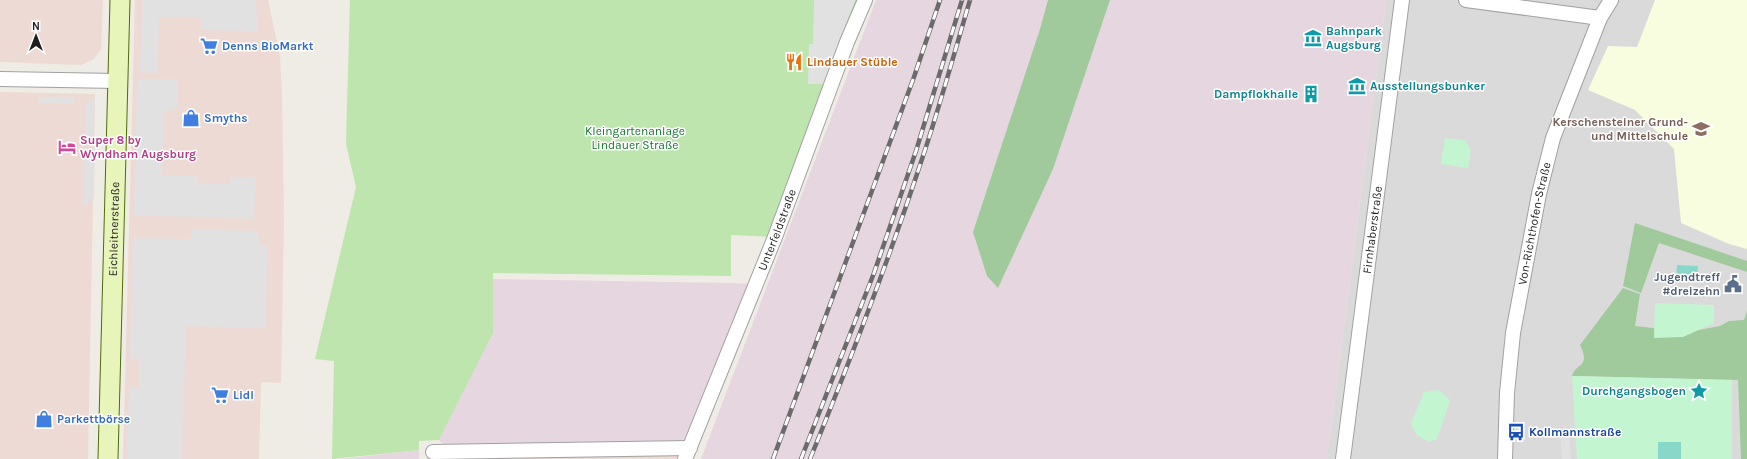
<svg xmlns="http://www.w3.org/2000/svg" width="1747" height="459" viewBox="0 0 1747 459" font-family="Karla,sans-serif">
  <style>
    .residential { fill: #dbdada }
    .commercial { fill: #eedad4 }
    .industrial { fill: #e6d6e0 }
    .education { fill: #f7fdde }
    .grass { fill: #bde5ad }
    .forest { fill: #a0ca9b }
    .park { fill: #c3f5d1 }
    .pitch { fill: #87d8c8 }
    .parking { fill: #e1e1e1 }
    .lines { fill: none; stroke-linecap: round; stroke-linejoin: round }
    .street-casing { stroke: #a1a1a1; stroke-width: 16 }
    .secondary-casing { stroke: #4f6c0c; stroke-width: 21 }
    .street { stroke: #fff; stroke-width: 14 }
    .secondary { stroke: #e7f5bb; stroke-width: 19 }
    .rail-casing { stroke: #6b6b6b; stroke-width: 4.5 }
    .rail { stroke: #fff; stroke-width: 3; stroke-dasharray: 9; stroke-linecap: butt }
    .labels { text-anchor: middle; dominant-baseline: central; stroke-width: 3; stroke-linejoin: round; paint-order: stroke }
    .culture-label { font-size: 12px; font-weight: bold; fill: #0d838f; stroke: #fff; text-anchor: start }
    .shop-label { font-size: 12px; font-weight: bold; fill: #366cbe; stroke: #fff; text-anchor: start }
    .food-label { font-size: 12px; font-weight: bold; fill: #c56008; stroke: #fff; text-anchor: start }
    .education-label { font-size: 12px; font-weight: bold; fill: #785e54; stroke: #fff; text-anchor: end }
    .park-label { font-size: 12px; fill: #13732e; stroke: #fff }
    .hotel-label { font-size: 12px; font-weight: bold; fill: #b23c85; stroke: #fff; text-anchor: start }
    .street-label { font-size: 12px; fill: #1d1d1d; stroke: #fff }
    .service-label { font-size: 12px; font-weight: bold; fill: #4e5e75; stroke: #fff; text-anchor: end }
    .transit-label { font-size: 12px; font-weight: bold; fill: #164399; stroke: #fff; text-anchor: start }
  </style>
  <rect width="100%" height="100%" fill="#eeece4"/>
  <path class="residential" d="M1386,0H1747V459H1327Z"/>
  <path class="commercial" d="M0,0H103L101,49L94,59L81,65L0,62Z
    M135,0H268L280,57L282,92L284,218L281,383L261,382L259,459H123Z
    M0,92L95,94L88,459H0Z
    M690,448L685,459H451V452Z"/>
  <path class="industrial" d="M876,0H1386L1327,459H701Z
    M493,279L729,283L755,284L690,448L451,452L439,440L493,333Z
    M419,450V459H341Z"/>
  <path class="education" d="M1655,0H1747V249L1729,244L1681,223L1674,149L1635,110L1588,90L1608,46L1637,47Z"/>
  <path class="grass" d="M350,0H872L790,194L775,237L731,235V276L493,273V333L439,440L419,441V450L332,459L334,361L315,359L356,187L346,144Z"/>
  <path class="forest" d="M1048,0H1110L1053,169L998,288L987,276L973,232L1040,29Z
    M1635,223L1747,261V272L1659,243L1641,293L1623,286Z
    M1623,288L1640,294L1635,326L1688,332L1720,326L1729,321L1744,320L1747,311V459H1741L1738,380L1572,376C1576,362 1591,368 1580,345Z"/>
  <path class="park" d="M1445,138L1465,140L1471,151L1468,168L1441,164Z
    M1655,303L1714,305V323L1683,337L1654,338Z
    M1572,376L1732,380V459H1577Z
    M1439,390L1450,400L1437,439L1429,442L1417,435L1411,424L1424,392Z"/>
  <path class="pitch" d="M1677,265L1698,266L1697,282H1676Z
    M1658,442H1681V459H1658Z"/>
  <path class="parking" d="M143,0H256L258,31L201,30V18H159L157,73L140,72Z
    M814,0H855L823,84H808L809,44H813Z
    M137,79H178L177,107L164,113L162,176H198V183L230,184L231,177H256L254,219L134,215Z
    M39,97H74V104L39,103Z
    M95,97L94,134L85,140V105Z
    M95,148L94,198L84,205V153Z
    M191,229L258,231L260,245H268L265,328L186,326L182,459H127L129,387L139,388V359L130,358L133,238L191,239Z
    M1569,433L1571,459H1562L1560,434Z"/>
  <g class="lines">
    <g class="street-casing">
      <g id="street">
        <path d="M1466,0L1600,18"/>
        <path d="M0,79L118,81"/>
        <path d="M433,452L690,448"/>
        <path id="s1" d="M685,459L775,237L847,42L865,0"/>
        <path id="s2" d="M1343,459L1402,0"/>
        <path id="s3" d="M1505,459L1507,393L1513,333L1539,194L1553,138L1600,18L1611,0"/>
      </g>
    </g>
    <g class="secondary-casing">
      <g id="secondary">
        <path id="s4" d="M108,459L120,0"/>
      </g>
    </g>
    <use href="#street" class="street"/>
    <use href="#secondary" class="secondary"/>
    <g class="rail-casing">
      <path id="rail" d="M773,459L914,77L940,0
        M801,459L874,273L916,151L962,0
        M810,459C850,361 888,262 921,162C939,109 954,54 970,0"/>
    </g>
    <use href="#rail" class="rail"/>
  </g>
  <defs>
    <g id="museum-bare" transform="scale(1.38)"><path d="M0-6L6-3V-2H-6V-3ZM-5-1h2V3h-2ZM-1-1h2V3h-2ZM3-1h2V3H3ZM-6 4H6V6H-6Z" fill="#0f9aa8" stroke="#fff" stroke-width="2.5" paint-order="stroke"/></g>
    <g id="supermarket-bare" transform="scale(1.38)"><path d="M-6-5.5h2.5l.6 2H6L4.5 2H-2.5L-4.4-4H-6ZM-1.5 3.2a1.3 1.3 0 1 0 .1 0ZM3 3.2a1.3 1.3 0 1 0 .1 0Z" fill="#3f7fe0" stroke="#fff" stroke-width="2.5" paint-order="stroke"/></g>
    <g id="restaurant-bare" transform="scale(1.38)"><path d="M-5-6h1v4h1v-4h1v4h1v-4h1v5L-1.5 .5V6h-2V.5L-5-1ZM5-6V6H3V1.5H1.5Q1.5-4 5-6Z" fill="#e8710a" stroke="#fff" stroke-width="2.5" paint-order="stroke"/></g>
    <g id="building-bare" transform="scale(1.38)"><path d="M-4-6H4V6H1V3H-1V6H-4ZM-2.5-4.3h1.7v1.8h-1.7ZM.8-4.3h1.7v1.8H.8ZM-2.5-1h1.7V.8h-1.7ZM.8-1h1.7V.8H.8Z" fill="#0f9aa8" stroke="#fff" stroke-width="2.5" paint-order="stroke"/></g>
    <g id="shop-bare" transform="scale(1.38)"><path d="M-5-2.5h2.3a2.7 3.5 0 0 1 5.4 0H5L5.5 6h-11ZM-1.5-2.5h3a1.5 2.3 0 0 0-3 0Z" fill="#3f7fe0" stroke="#fff" stroke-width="2.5" paint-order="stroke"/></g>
    <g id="school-bare" transform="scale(1.38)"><path d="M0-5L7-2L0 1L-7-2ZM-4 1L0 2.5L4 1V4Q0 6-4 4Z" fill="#8d6e63" stroke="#fff" stroke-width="2.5" paint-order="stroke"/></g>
    <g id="hotel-bare" transform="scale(1.38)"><path d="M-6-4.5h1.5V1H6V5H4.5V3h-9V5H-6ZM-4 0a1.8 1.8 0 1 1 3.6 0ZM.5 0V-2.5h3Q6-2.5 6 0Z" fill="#d1479c" stroke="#fff" stroke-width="2.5" paint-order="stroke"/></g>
    <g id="civic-bare" transform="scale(1.38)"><path d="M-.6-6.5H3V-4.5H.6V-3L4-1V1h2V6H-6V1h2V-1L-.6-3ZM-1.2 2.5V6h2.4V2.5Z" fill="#5c6f8a" stroke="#fff" stroke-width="2.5" paint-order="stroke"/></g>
    <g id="sight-bare" transform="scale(1.38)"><path d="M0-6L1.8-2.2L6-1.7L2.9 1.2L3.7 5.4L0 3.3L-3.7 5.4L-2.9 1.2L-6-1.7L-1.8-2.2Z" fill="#0f9aa8" stroke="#fff" stroke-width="2.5" paint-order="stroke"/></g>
    <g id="bus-bare" transform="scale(1.38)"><path d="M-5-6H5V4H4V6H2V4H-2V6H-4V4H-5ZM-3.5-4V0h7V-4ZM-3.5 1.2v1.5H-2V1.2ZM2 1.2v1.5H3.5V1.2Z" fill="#1a4fb4" stroke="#fff" stroke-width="2.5" paint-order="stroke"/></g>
  </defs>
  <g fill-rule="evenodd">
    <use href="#museum-bare" x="1313" y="38"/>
    <use href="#supermarket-bare" x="209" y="46"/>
    <use href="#restaurant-bare" x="794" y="62"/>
    <use href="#museum-bare" x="1357" y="86"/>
    <use href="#building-bare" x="1311" y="94"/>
    <use href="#shop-bare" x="191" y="118"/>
    <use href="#school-bare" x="1701" y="129"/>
    <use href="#hotel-bare" x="67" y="147"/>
    <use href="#civic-bare" x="1733" y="284"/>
    <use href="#sight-bare" x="1699" y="391"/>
    <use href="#supermarket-bare" x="220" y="395"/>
    <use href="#shop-bare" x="44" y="419"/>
    <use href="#bus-bare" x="1516" y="432"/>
  </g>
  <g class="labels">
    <g class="culture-label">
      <text x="1326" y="31">Bahnpark<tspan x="1326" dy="14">Augsburg</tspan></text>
      <text x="1370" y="86">Ausstellungsbunker</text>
      <text x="1298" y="94" text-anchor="end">Dampflokhalle</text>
      <text x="1686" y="391" text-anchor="end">Durchgangsbogen</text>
    </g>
    <g class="shop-label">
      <text x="222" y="46">Denns BioMarkt</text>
      <text x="204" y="118">Smyths</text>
      <text x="233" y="395">Lidl</text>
      <text x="57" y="419">Parkettbörse</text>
    </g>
    <g class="food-label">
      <text x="807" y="62">Lindauer Stüble</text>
    </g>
    <g class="education-label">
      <text x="1688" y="122">Kerschensteiner Grund-<tspan x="1688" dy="14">und Mittelschule</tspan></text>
    </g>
    <g class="park-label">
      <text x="635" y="131">Kleingartenanlage<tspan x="635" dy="14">Lindauer Straße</tspan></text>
    </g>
    <g class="hotel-label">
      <text x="80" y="140">Super 8 by<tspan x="80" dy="14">Wyndham Augsburg</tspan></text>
    </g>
    <g class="street-label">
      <text stroke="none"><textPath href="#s3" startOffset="238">Von-Richthofen-Straße</textPath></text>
      <text stroke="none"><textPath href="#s4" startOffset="230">Eichleitnerstraße</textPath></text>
      <text stroke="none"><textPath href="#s1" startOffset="247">Unterfeldstraße</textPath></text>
      <text stroke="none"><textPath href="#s2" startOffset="231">Firnhaberstraße</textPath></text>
    </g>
    <g class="service-label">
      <text x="1720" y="277">Jugendtreff<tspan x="1720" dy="14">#dreizehn</tspan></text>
    </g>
    <g class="transit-label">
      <text x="1529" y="432">Kollmannstraße</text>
    </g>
  </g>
  <g transform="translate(36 36)" stroke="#ffffff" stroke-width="3" paint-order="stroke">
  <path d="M0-3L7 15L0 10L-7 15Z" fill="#1d1d1d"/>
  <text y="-6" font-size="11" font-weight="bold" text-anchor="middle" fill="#1d1d1d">N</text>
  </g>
</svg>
